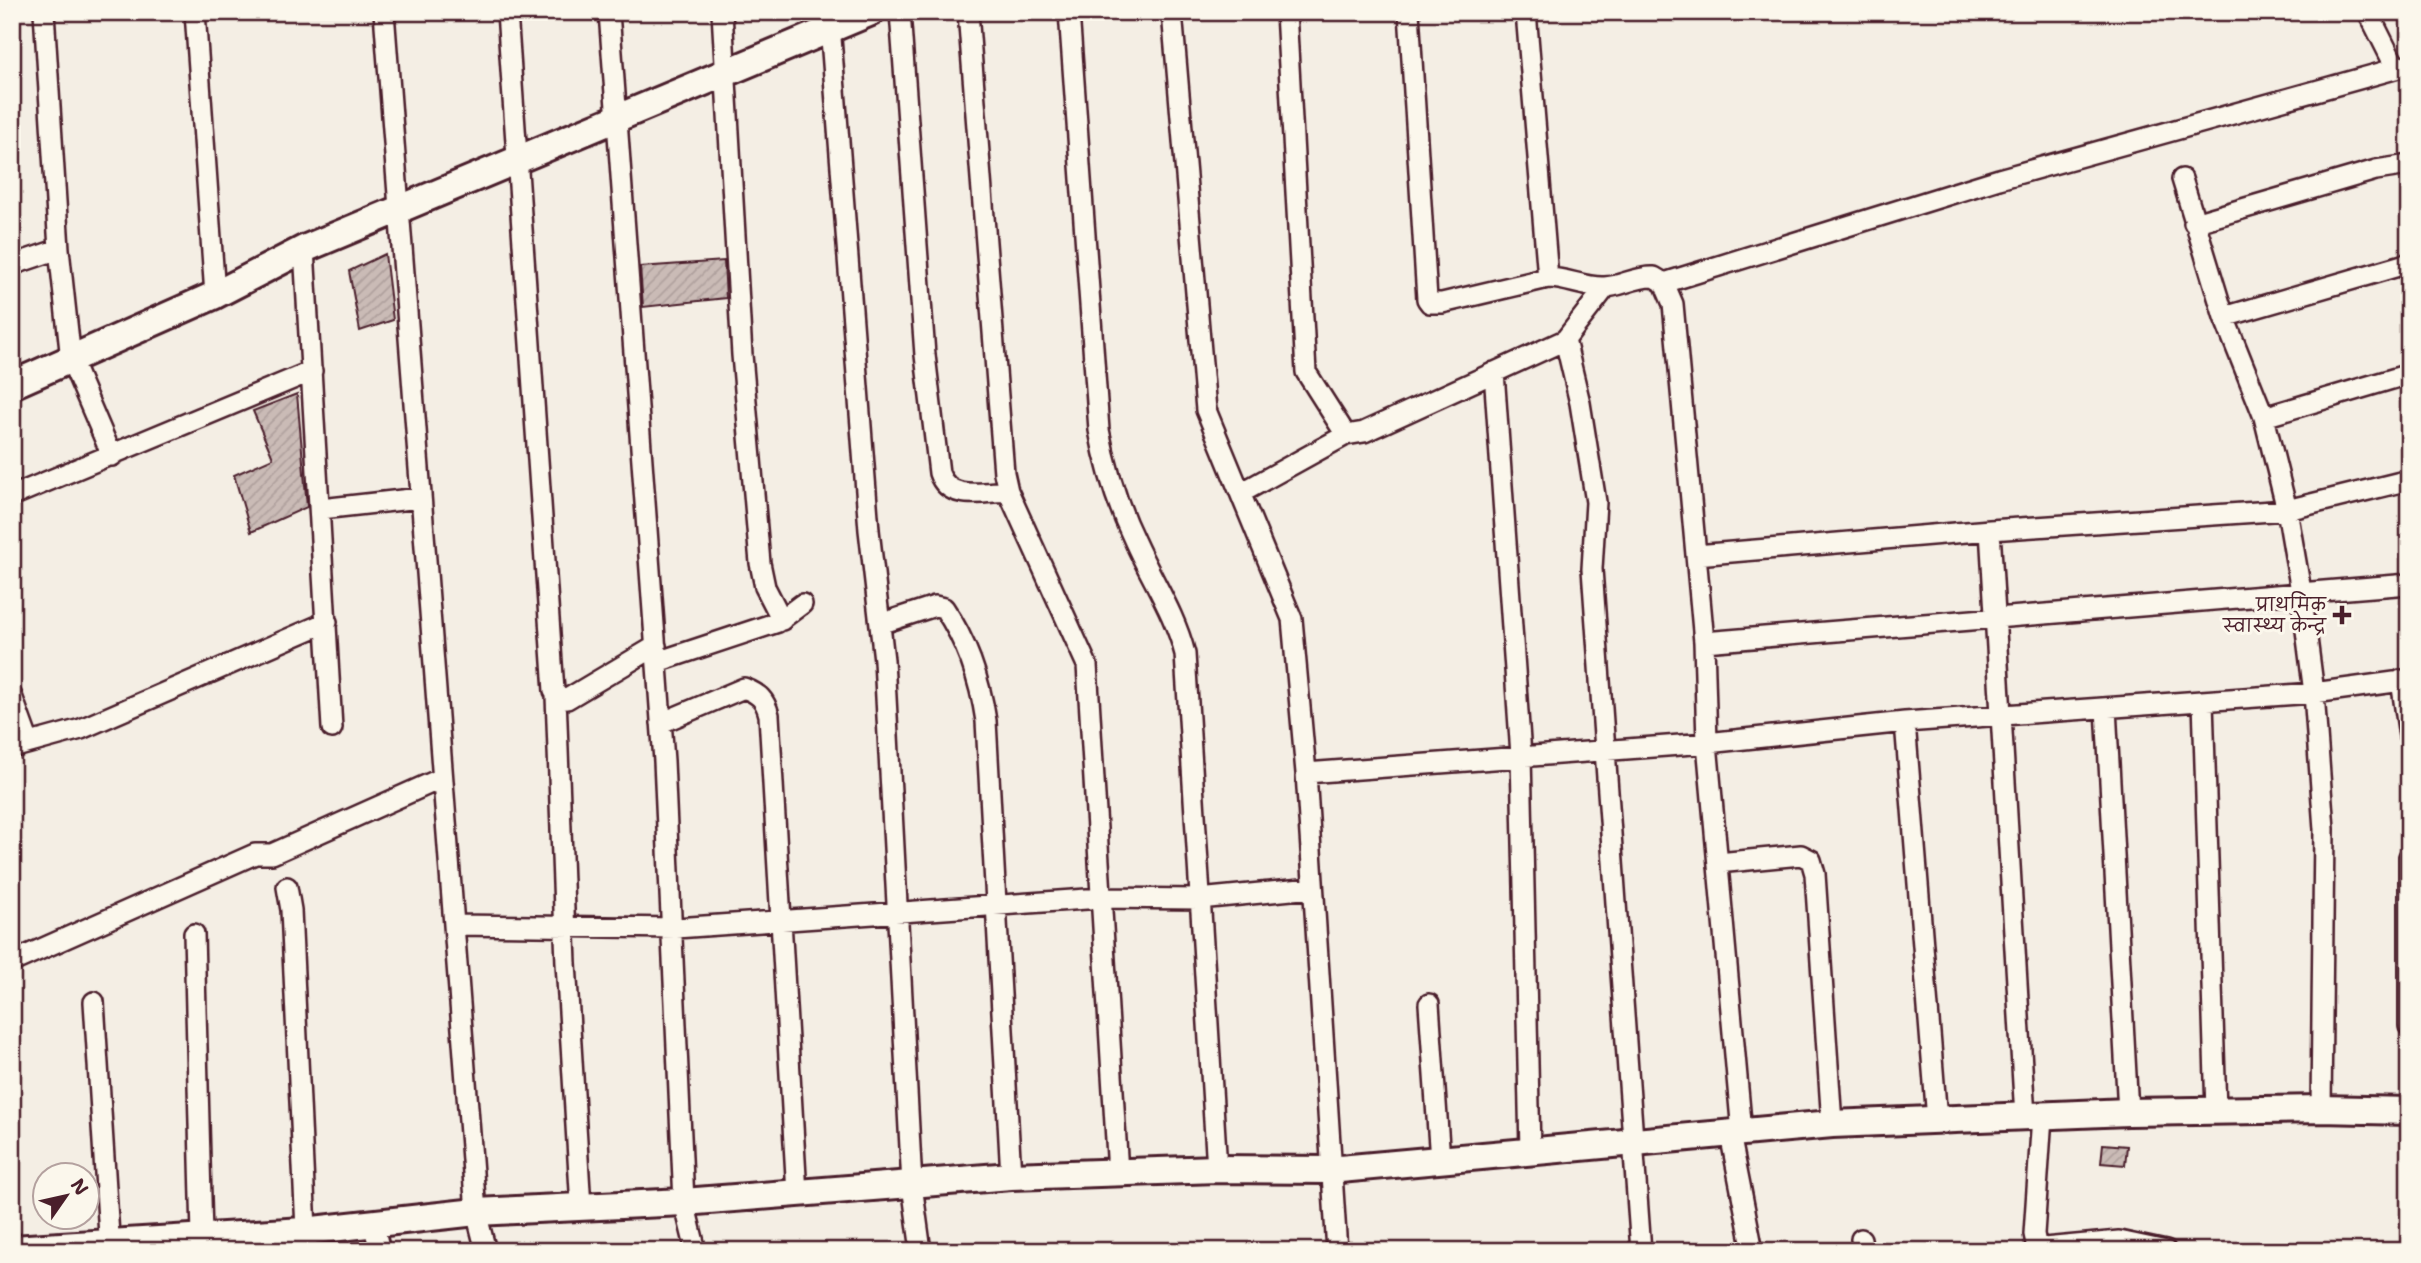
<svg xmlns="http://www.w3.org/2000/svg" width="2421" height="1263" viewBox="0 0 2421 1263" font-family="'Shantell Sans','Playpen Sans Deva',sans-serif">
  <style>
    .building { fill: url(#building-hatch); stroke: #4a1f2b; stroke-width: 2 }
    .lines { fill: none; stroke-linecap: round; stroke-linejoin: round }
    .street-casing { stroke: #4a1f2b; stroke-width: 24 }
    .secondary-casing { stroke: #4a1f2b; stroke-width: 32 }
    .street { stroke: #fbf7ec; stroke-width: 19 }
    .secondary { stroke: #fbf7ec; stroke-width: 26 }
    .poi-dot { fill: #4a1f2b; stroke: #fbf7ec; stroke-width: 2.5 }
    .labels { text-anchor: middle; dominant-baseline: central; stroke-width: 6; stroke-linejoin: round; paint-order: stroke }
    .poi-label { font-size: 18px; fill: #4a1f2b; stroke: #fbf7ec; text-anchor: end }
  </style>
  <defs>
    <pattern id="building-hatch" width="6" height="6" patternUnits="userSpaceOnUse" patternTransform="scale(1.75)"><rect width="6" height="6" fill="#cabbb6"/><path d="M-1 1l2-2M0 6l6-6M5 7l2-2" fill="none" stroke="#afa09d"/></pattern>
  </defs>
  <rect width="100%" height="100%" fill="#f4eee4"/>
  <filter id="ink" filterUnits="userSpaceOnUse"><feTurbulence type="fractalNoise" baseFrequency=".0143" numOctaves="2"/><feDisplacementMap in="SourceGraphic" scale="14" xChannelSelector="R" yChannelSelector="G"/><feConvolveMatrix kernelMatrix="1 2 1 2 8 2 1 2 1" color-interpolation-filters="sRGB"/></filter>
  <g filter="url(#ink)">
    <path class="building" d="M385,254L393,320L360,331L349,271Z
      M724,261L726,298L643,307L640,267Z
      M297,394L307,507L251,532L234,475L273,458L253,411Z
      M2103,1144L2127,1146L2125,1165L2101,1163Z"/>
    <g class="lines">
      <g class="street-casing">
        <path id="street" d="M44,12L59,249L71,360L112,456
          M195,12L215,295
          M384,12L476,1212L486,1251
          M507,12L554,691L561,700L567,699L656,646
          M609,12L664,761L684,1202L696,1251
          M722,12L742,355L760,563L765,587L782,620
          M829,12L869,530L884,660L912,1185L921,1251
          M900,12L925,355L939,473C949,502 983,492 1008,491
          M968,12L1004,473L1008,491L1087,665L1118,1173
          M1069,12L1099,430C1106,468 1118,507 1135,542C1152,580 1175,614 1185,654L1217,1169
          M1172,12L1206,410L1292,619L1306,773L1337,1251
          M1286,12L1306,372L1346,435L1364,432L1565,340L1606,287
          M1409,12L1427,299L1430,303H1442L1548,278C1567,278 1585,288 1604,287C1621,287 1635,276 1654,277L1664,283L1673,304L1704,642L1707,743L1742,1133
          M1526,12L1548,278
          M2368,12L2396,68
          M2182,179L2224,317L2264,417L2287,510L2301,591L2314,693L2324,829L2321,1109
          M2194,223L2376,170L2409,165
          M304,249L332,728
          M12,265L59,249
          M1664,283L1999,179L2409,65
          M2224,317L2409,263
          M1565,340L1580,403L1596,502L1592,569L1641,1251
          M1494,372L1521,755L1530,1151
          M2264,417L2409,374
          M1241,493L1346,435
          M12,496L312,371
          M321,509L420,498
          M1990,530L2025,1117
          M1696,555L1990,530L2287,510L2409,480
          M880,624L935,606L944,608C967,642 980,680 986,721L1011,1176
          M1704,642L2409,584
          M657,662L778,622L802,604
          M2401,680L2409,736
          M12,696L29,743
          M556,696L566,963L581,1207
          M2203,701L2216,1111
          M2106,708L2128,1112
          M1905,722L1937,1120
          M661,723L744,688C759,694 765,699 769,715L797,1194
          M12,748L81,729L327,622
          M1306,773L1707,743L1905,722L2314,693L2409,680
          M2409,857V1026
          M1718,863L1801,855L1811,860L1815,874L1832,1124
          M287,887L291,910L307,1251
          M454,925L676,928L1101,898L1199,899L1312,888
          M194,934L202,1236
          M12,962L255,854H272L442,778
          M94,1002L110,1251
          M1429,1004L1440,1160
          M2042,1116L2034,1234L2036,1244L2044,1248L2119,1241L2166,1251
          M1730,1134L1753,1251
          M373,1223L380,1251
          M1861,1239L1863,1251"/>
      </g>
      <g class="secondary-casing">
        <path id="secondary" d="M12,385L215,295L304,249L871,12
          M12,1249L304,1231L476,1212L684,1202L1011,1176L1217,1169L1329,1170L1832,1124L2128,1112L2321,1109L2409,1111"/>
      </g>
      <use href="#street" class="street"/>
      <use href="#secondary" class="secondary"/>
    </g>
  </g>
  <path class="poi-dot" d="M2338.5 604.5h7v7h7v7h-7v7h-7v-7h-7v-7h7z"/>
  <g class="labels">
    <g class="poi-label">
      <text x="2326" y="605">प्राथमिक<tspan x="2326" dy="21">स्वास्थ्य केन्द्र</tspan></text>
    </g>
  </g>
  <rect width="2421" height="1263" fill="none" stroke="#fbf7ec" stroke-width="42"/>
  <rect x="21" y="21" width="2379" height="1221" fill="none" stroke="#4a1f2b" stroke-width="2.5" filter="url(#ink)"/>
  <g transform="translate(66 1196) rotate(56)"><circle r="33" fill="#fbf7ec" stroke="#b4a19f" stroke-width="2"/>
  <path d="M0-5L12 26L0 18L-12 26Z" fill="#4a1f2b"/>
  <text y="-10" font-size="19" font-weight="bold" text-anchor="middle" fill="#4a1f2b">N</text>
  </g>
</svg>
